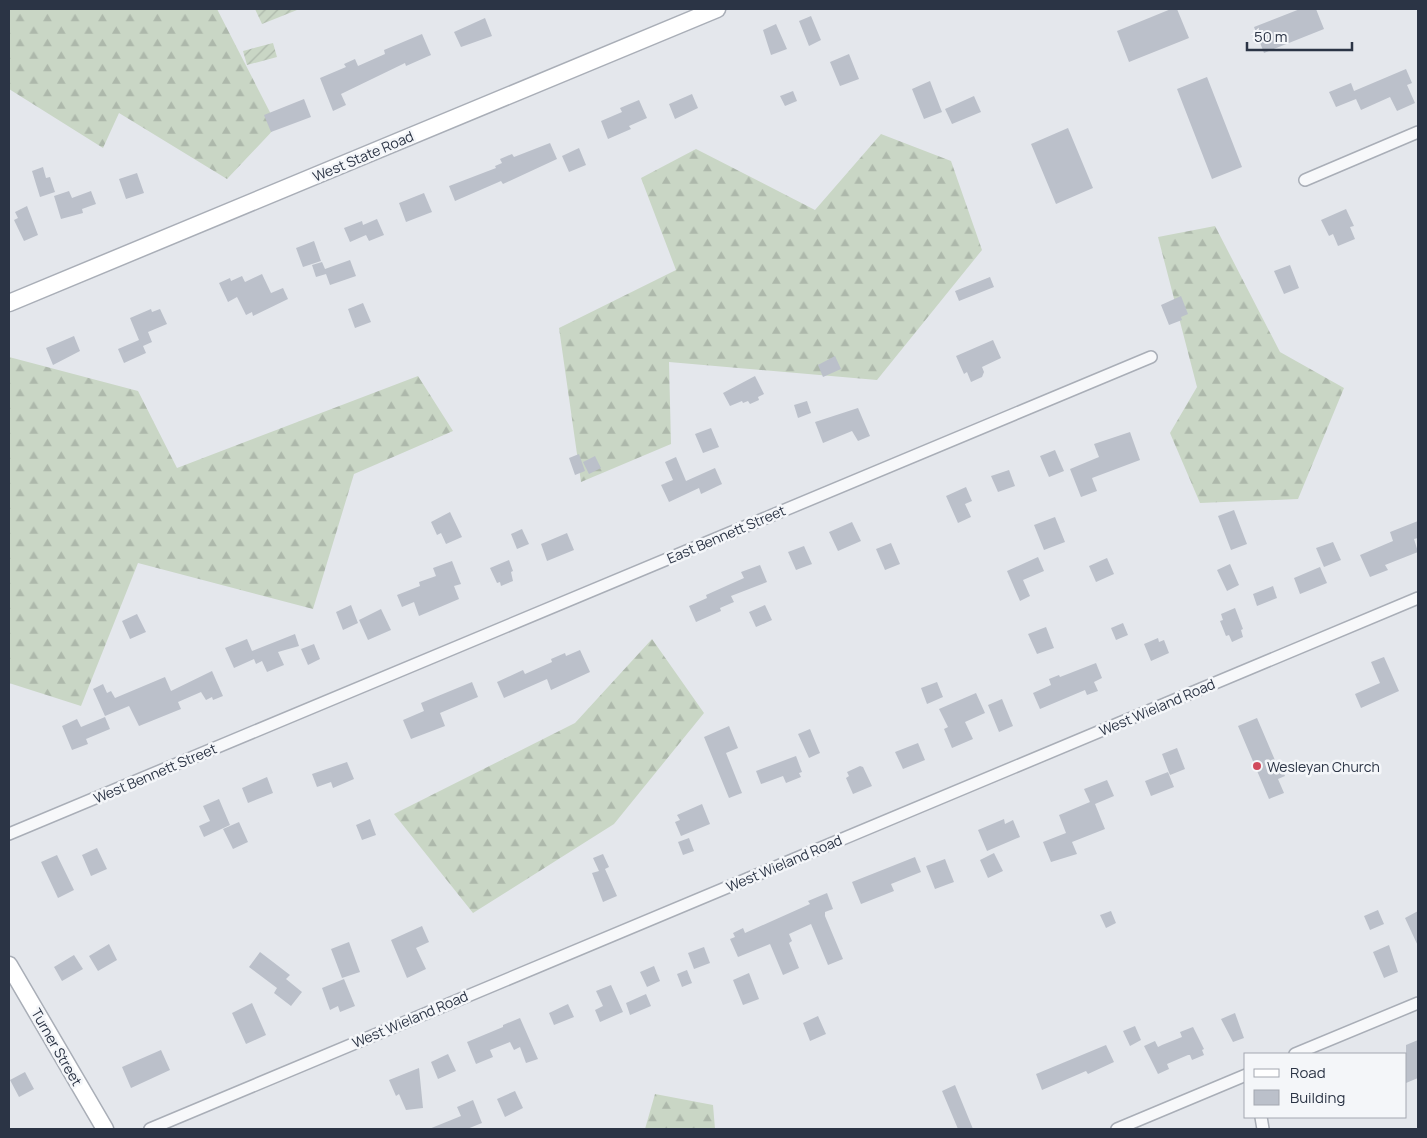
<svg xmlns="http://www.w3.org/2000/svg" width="1427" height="1138" viewBox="0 0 1427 1138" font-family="Manrope,sans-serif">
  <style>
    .forest { fill: url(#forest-firs) }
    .garden { fill: url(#garden-furrows) }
    .building { fill: #bbc0ca }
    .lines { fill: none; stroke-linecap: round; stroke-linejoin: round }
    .street-casing { stroke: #a9aeb7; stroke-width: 14 }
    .secondary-casing { stroke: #a9aeb7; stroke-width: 19 }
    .street { stroke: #f7f8fa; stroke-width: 11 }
    .secondary { stroke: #fff; stroke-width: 16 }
    .poi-dot { fill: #d1495b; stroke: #f4f6f9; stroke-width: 2 }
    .labels { text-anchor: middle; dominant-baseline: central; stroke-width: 5; stroke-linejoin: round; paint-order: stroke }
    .street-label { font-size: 14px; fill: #2b3445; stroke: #f4f6f9 }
    .poi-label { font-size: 14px; fill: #2b3445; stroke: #f4f6f9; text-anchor: start }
  </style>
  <defs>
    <pattern id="forest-firs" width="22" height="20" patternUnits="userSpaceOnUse" patternTransform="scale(1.25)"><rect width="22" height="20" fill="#c9d6c5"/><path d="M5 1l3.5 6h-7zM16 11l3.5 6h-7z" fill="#adb8ab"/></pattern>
    <pattern id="garden-furrows" width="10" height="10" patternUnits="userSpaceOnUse" patternTransform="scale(1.25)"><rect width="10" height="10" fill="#c9d6c5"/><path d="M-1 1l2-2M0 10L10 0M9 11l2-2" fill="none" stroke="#adb8ab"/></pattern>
  </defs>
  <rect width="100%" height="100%" fill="#e4e7ec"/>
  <path class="forest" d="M9,9H217L277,126L227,179L119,113L103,148L9,89Z
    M881,134L951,161L982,250L877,380L669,362L671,444L581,482L559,328L676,270L641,178L696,149L815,210Z
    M1215,226L1280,352L1344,388L1298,499L1200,503L1170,433L1197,387L1158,237Z
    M9,357L138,391L177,468L418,376L453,431L354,474L313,609L138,563L81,706L9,683Z
    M652,639L704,713L614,824L473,913L394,814L575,723Z
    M655,1094L713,1105L715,1129H645Z"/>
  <path class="garden" d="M255,9H296L297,10L262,24Z
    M273,43L277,57L247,65L243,51Z"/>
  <path class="building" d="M1171,9H1177L1189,38L1129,62L1117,31Z
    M1300,9H1316L1324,29L1264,53L1254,27Z
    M811,16L821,40L809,46L799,21Z
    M485,18L492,36L461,47L454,32Z
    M776,24L787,49L771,55L763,30Z
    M422,34L431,55L406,66L405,63L341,94L346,105L333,111L320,78L346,67L344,64L355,59L358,66L385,54L384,50Z
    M849,54L859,79L840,86L830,62Z
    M1406,69L1412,83L1407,85L1415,103L1397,111L1390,97L1361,110L1356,99L1336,107L1329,92L1351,83L1354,91Z
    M1207,77L1242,167L1212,179L1177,89Z
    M930,81L942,112L924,119L912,89Z
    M793,91L797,101L785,106L780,96Z
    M692,94L698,108L675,119L669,104Z
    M974,96L981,112L952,124L945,109Z
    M304,99L311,117L271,132L264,115Z
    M639,100L647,118L629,126L631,129L608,139L601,121L622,112L620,108Z
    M1068,128L1093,188L1056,204L1031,144Z
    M550,143L557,159L503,184L501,181L455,201L449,186L496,168L495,166L502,163L500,159L512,154L514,157Z
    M579,148L586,165L569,172L562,156Z
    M43,167L46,178L50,177L55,192L40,197L32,171Z
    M137,173L144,193L126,199L119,179Z
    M69,191L72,198L91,191L96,204L82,209L83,213L61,219L54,196Z
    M424,193L432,212L406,222L399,203Z
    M27,206L38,235L24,241L14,220L18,218L15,212Z
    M1346,209L1354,226L1350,227L1355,239L1338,246L1333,234L1329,236L1321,220Z
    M377,219L384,235L369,241L366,235L350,242L344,228L362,221L363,225Z
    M314,241L321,261L303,267L296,248Z
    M350,260L356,276L330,285L326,274L316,277L312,265L322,262L325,269Z
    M1290,265L1299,288L1284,294L1274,271Z
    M262,274L271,293L283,288L288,299L253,316L252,312L246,315L237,297L228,302L219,283L230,278L231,281L242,276L245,282Z
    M990,277L994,287L959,301L955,291Z
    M1181,296L1188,314L1181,317L1182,320L1169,325L1161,305Z
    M363,303L371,322L355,328L348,309Z
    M151,309L152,312L160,309L167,324L148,332L152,342L143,346L146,353L124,363L118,349L139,340L130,318Z
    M74,336L80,351L53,365L46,348Z
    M993,340L1001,358L982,367L984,372L982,377L971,382L967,372L964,374L956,356Z
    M835,356L841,369L823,377L818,365Z
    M755,376L764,394L758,397L759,400L750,404L748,401L743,403L742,401L730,406L723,393Z
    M807,401L811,413L798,418L794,405Z
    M858,408L870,436L858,441L852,431L823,443L815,422Z
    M711,428L719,447L703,453L695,434Z
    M1130,432L1140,460L1092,478L1097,491L1081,497L1070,469L1099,457L1094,444Z
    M1055,450L1064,471L1049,477L1040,456Z
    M579,454L585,471L575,475L569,458Z
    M595,456L601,468L589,474L583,462Z
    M676,457L686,481L715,468L722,484L701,494L699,488L669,502L661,485L673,480L665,462Z
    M1009,470L1015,486L998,492L991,476Z
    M966,487L972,501L965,504L971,517L958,523L946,496Z
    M1234,510L1247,544L1231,550L1218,516Z
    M450,512L462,537L446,544L441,533L437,535L431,522Z
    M1055,517L1065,542L1044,550L1034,525Z
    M1418,521V538L1414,539L1418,552L1385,565L1388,570L1370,577L1360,555L1393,541L1390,532Z
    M852,522L861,541L838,551L829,532Z
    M522,529L529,544L517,549L511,534Z
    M567,533L574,550L547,561L541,544Z
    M1333,542L1341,560L1324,567L1316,548Z
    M891,543L900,564L885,570L876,549Z
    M804,546L812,564L796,570L788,552Z
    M1038,557L1044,571L1023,580L1030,596L1020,601L1007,571Z
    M1107,558L1114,574L1096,582L1089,566Z
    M509,560L513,571L511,572L513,581L501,586L500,582L497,583L490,568Z
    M452,561L461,584L454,586L459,599L419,616L414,602L402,607L397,595L420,586L419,582L436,576L433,568Z
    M1230,564L1239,585L1227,591L1217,570Z
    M760,565L767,582L731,596L734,602L720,608L721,611L696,622L689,606L707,598L706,595L744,578L741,572Z
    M1320,567L1327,583L1300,594L1294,578Z
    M1273,586L1277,598L1257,606L1253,594Z
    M351,605L358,623L343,630L336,612Z
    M765,605L772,620L756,627L749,612Z
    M1235,608L1243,629L1241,630L1243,637L1232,642L1229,635L1226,636L1220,621L1223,620L1221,614Z
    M381,609L391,630L368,640L359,620Z
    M137,614L146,632L130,639L122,621Z
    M1123,623L1128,635L1116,640L1111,628Z
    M1046,627L1054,648L1037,654L1028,634Z
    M295,634L299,646L278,652L284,665L267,672L262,661L256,664L254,659L234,668L225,648L247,639L252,651Z
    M1158,638L1159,642L1164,640L1169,653L1151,661L1144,644Z
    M314,644L320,659L308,665L301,649Z
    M580,650L590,672L551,690L547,679L504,698L497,682L523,670L525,674L552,662L551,659L565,653L566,656Z
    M1384,657L1399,691L1361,708L1355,694L1380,683L1371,662Z
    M1096,663L1102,678L1094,682L1098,691L1087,695L1085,690L1040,709L1033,693L1051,685L1049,679L1059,675L1060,677Z
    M212,671L223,696L213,700L212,697L206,700L201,692L178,702L181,709L139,726L129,706L105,716L93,689L103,684L107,693L111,691L115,698L165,677L171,691Z
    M472,682L478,697L440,713L445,726L411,739L403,720L424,711L421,703Z
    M937,682L943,697L927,704L921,688Z
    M976,693L985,713L965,722L973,739L952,748L944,729L948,727L939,709Z
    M1002,699L1013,726L999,732L988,705Z
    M105,717L110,729L86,739L88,744L72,750L62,726L77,719L81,727Z
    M1257,718L1277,765L1280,764L1285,776L1278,779L1284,793L1269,799L1238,726Z
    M729,726L738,748L726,753L742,793L729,798L704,737Z
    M810,729L820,753L809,758L798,734Z
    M918,743L925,760L903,769L895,752Z
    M1177,748L1185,769L1170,775L1162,754Z
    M796,756L802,772L799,773L801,777L786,783L783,776L761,784L756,771Z
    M347,762L354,779L333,788L331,782L317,787L312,774Z
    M860,766L863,767L872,786L853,794L846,778L849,776L847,772Z
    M1168,772L1174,787L1151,796L1145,781Z
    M267,777L273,793L248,803L242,788Z
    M1107,780L1114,796L1095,804L1105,829L1072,842L1077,854L1051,862L1043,842L1066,833L1059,815L1090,802L1084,789Z
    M219,799L230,825L204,837L199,826L210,821L203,806Z
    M702,804L710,824L681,836L675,822L680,820L677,815Z
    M370,819L376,835L362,840L356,825Z
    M1004,819L1005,824L1013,820L1020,837L987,851L978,830Z
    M239,822L248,842L233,849L223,829Z
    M689,838L694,851L683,855L678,842Z
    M97,848L107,869L91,876L82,855Z
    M994,853L1003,871L988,878L980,860Z
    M603,854L609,867L605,869L617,896L603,902L592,873L599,871L593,858Z
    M57,855L74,890L58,898L41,862Z
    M915,857L921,872L891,884L894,891L861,904L852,882Z
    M945,859L954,882L935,889L926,866Z
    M827,893L833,909L825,912V916L843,959L828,965L811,924L789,934L792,941L789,943L799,968L783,975L770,944L738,957L730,939L735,937L733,933L743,928L745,933L810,904L808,901Z
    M1378,910L1384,924L1370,930L1364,916Z
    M1111,911L1116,923L1106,928L1100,915Z
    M1418,911V946L1405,918Z
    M422,926L429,942L416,948L426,969L407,978L391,940Z
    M349,942L360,972L342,978L331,949Z
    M109,944L117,960L98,971L89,956Z
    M1389,945L1398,972L1384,978L1373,952Z
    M704,947L710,963L694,969L688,953Z
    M260,952L290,975L286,979L302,992L291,1006L274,993L277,988L249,967Z
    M74,955L83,969L62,981L54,967Z
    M654,966L660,981L647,987L640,972Z
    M687,970L692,983L682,987L677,974Z
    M749,973L759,999L743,1005L733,980Z
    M344,979L355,1006L340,1012L338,1006L330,1010L322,988Z
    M611,985L623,1012L600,1022L595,1010L603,1006L596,991Z
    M646,994L651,1006L630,1015L626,1003Z
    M252,1003L266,1035L246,1044L232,1013Z
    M568,1004L574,1017L554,1025L549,1013Z
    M1235,1013L1244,1038L1233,1042L1221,1019Z
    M818,1016L826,1034L810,1041L803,1023Z
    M520,1018L538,1059L526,1063L520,1047L514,1050L510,1042L490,1050L493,1057L476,1064L467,1042L503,1027V1025Z
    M1135,1026L1141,1040L1130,1046L1123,1031Z
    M1193,1027L1204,1049L1202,1050L1204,1055L1192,1060L1190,1055H1188L1167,1064L1169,1069L1158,1074L1144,1046L1155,1041L1158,1047L1162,1045L1182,1037L1180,1032Z
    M1418,1040V1078L1406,1083V1045Z
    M1106,1045L1114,1062L1088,1074L1086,1071L1042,1090L1036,1074Z
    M161,1050L170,1070L131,1088L122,1067Z
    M448,1054L456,1071L438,1079L431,1062Z
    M419,1068L423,1108L406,1110L399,1094L396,1096L389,1080Z
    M25,1072L34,1089L19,1097L10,1080Z
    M955,1085L973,1129H958L942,1091Z
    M515,1091L523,1108L505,1117L497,1099Z
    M473,1100L482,1123L467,1129H429L461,1116L457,1107Z"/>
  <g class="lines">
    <g class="street-casing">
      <path id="street" d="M1305,180L1418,132
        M9,834L1151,357
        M1295,1054L1418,1003
        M1261,1117L1263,1129
        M150,1129L1418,598
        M1117,1129L1246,1075"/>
    </g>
    <g class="secondary-casing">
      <path id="secondary" d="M9,303L717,9
        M9,965L105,1129"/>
    </g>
    <use href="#street" class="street"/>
    <use href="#secondary" class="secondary"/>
  </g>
  <circle class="poi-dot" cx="1257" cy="766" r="5"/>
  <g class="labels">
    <g class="street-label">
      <text transform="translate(363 156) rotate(-23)">West State Road</text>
      <text transform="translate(726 534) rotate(-23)">East Bennett Street</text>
      <text transform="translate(1157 707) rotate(-23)">West Wieland Road</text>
      <text transform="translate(155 773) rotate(-23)">West Bennett Street</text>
      <text transform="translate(784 863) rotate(-23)">West Wieland Road</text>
      <text transform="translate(410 1019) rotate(-23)">West Wieland Road</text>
      <text transform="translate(57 1047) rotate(60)">Turner Street</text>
    </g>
    <g class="poi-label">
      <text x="1267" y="766">Wesleyan Church</text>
    </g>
  </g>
  <rect width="1427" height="1138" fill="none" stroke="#2b3445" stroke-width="20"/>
  <rect x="1244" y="1053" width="162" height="65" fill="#f4f6f9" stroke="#a4a8b1"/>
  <rect x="1254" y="1069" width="25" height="8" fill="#ffffff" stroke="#a4a8b1"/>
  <text x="1290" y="1078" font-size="15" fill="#2b3445">Road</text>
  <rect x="1254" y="1090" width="25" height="15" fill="#bbc0ca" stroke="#a4a8b1"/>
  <text x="1290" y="1103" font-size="15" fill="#2b3445">Building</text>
  <path d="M1247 42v8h105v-8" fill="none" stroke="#2b3445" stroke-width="2.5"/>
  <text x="1254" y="42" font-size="15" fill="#2b3445" stroke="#f4f6f9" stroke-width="4" paint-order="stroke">50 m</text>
</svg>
